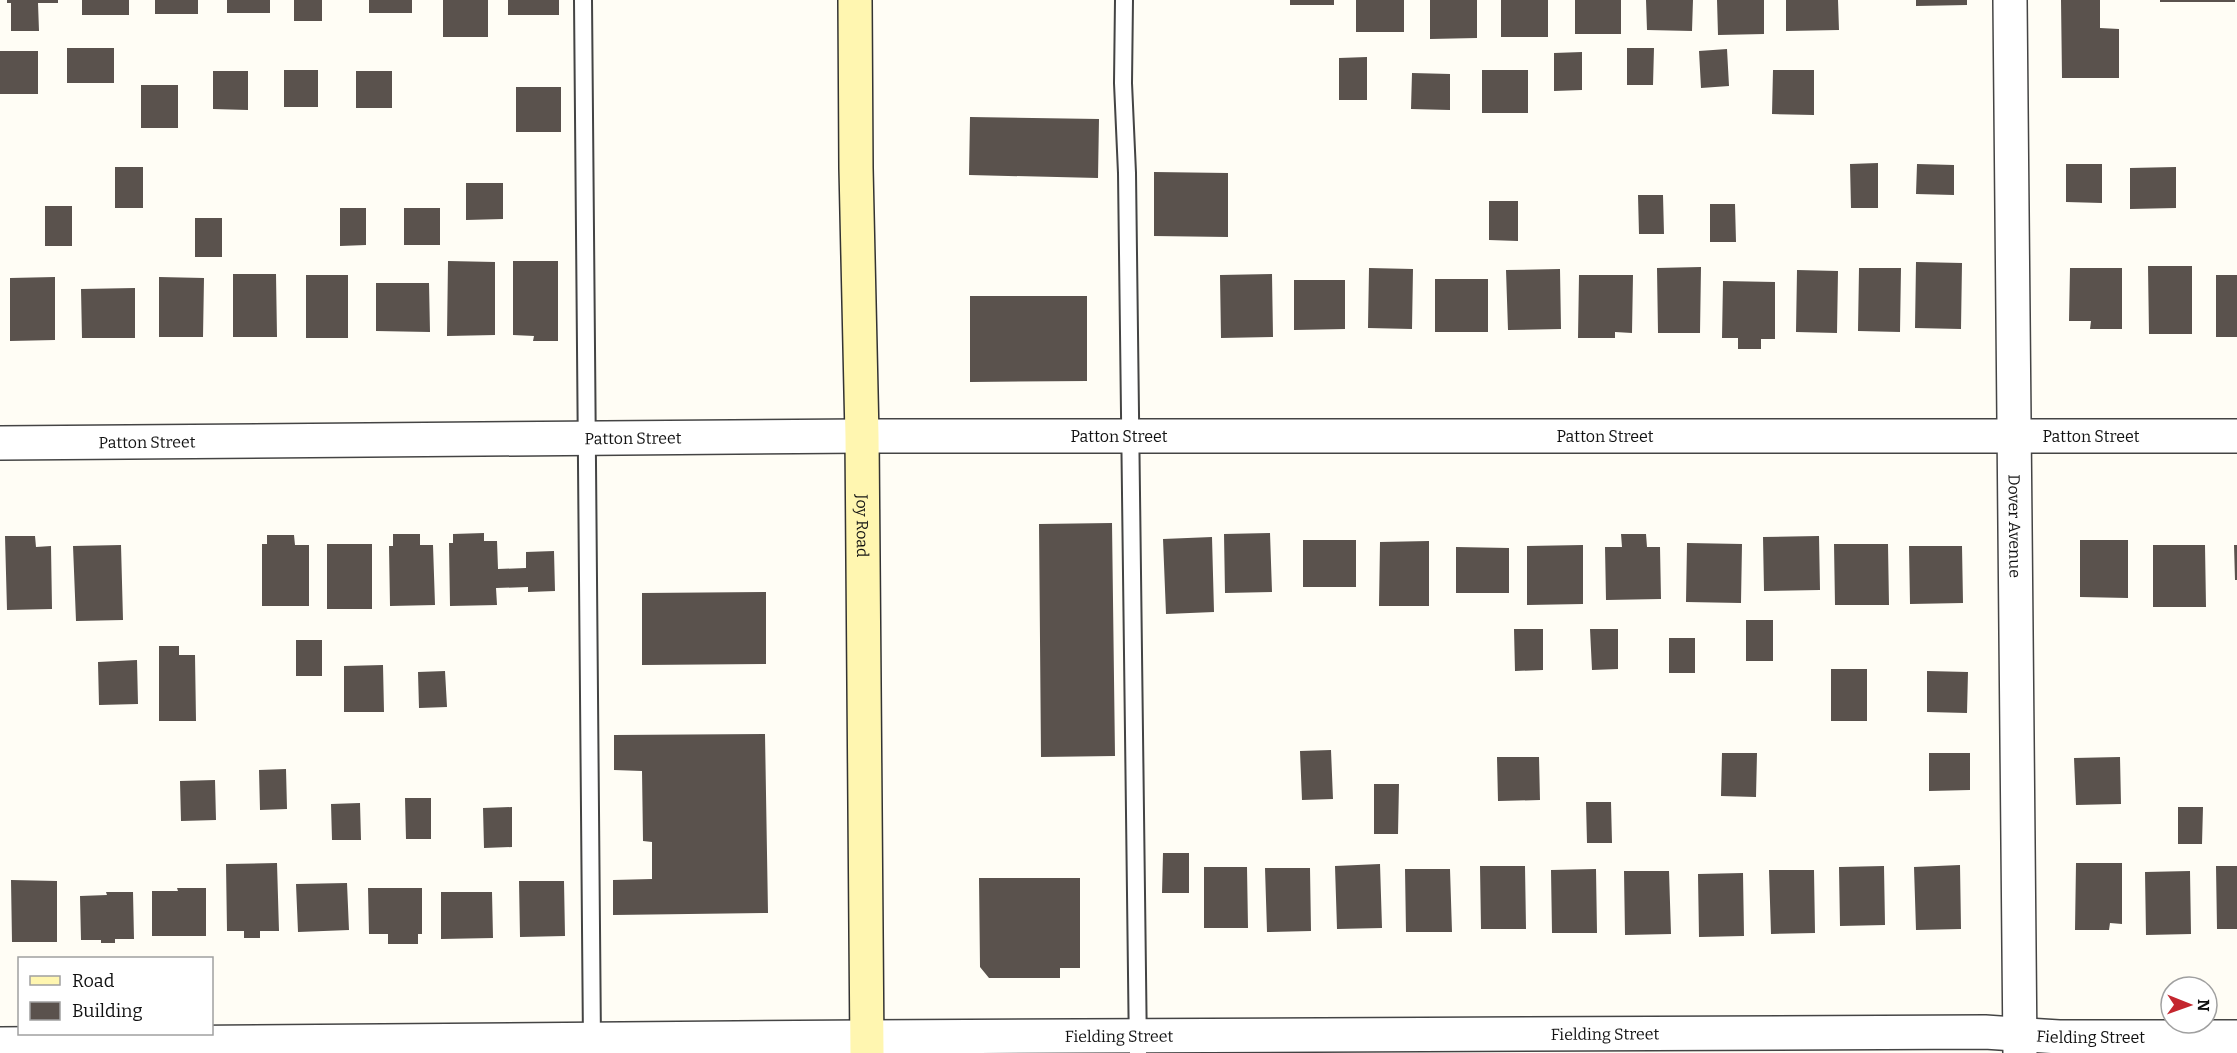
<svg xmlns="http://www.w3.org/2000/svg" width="2237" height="1053" viewBox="0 0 2237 1053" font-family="Bitter,serif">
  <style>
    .building { fill: #5a524d }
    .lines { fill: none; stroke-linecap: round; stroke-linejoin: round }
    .lane-casing { stroke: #444; stroke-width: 20 }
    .street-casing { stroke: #444; stroke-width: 36 }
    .secondary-casing { stroke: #333; stroke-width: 36 }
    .lane { stroke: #fff; stroke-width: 16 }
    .street { stroke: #fff; stroke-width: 33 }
    .secondary { stroke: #fff6b0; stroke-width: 33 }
    .labels { text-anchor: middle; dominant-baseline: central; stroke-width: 6; stroke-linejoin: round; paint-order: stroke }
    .street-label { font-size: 16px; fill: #111; stroke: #fff }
  </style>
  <rect width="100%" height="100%" fill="#fffdf5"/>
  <path class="building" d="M7,0H58V3H38L39,31H11V3H7Z
    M82,0H129V15H82Z
    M155,0H198V14H155Z
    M227,0H270V13H227Z
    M294,0H322V21H294Z
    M369,0H412V13H369Z
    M443,0H488V37H443Z
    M508,0H559V15H508Z
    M1290,0H1334V5H1290Z
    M1356,0H1404V32H1356Z
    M1430,0H1477V38L1430,39Z
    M1501,0H1548V37H1501Z
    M1575,0H1621V34H1575Z
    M1646,0H1693L1692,31L1647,30Z
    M1717,0H1764V34L1718,35Z
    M1786,0H1838L1839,30L1786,31Z
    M1916,0H1967V5L1916,6Z
    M2061,0H2100V28L2119,29V78H2062Z
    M2160,0H2235V2H2160Z
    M67,48H114V83H67Z
    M1627,48H1654L1653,85H1627Z
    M1727,49L1729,86L1701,88L1699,51Z
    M0,51H38V94H0Z
    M1582,52V90L1554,91V53Z
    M1367,57V100H1339V58Z
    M284,70H318V107H284Z
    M1482,70H1528V113H1482Z
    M1773,70H1814V115L1772,114Z
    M213,71H248V110L213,109Z
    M356,71H392V108H356Z
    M1412,73L1450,74V110L1411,109Z
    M141,85H178V128H141Z
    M516,87H561V132H516Z
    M970,117L1099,119L1098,178L969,175Z
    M1878,163V208H1851L1850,164Z
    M1917,164L1954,165V195L1916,194Z
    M2066,164H2102V203L2066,202Z
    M115,167H143V208H115Z
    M2176,167V208L2130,209V168Z
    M1154,172L1228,173V237L1154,236Z
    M466,183H503V219L466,220Z
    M1638,195H1663L1664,234H1639Z
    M1489,201H1518V241L1489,240Z
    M1710,204H1735L1736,242H1710Z
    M45,206H72V246H45Z
    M340,208H366V245L340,246Z
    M404,208H440V245H404Z
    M195,218H222V257H195Z
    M448,261L495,262V335L447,336Z
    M513,261H558V341H533L534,336L513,335Z
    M1916,262L1962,263L1961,329L1915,328Z
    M2148,266H2192V334H2149Z
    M1701,267L1700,333H1658L1657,268Z
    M1369,268L1413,269L1412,329L1368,328Z
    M1859,268H1901L1900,332L1858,331Z
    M2070,268H2122V329H2090L2091,321H2069Z
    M1560,269L1561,329L1508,330L1506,270Z
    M1797,270L1838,271L1837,333L1796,332Z
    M233,274H276L277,337H233Z
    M1272,274L1273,337L1221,338L1220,275Z
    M306,275H348V338H306Z
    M1579,275H1633L1632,333L1615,332V338H1578Z
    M2216,275H2237V337H2216Z
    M55,277V340L10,341V278Z
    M159,277L204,278L203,337H159Z
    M1435,279H1488V332H1435Z
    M1294,280H1345V329L1294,330Z
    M1723,281L1775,282V339H1761V349H1738V338H1722Z
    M376,283H429L430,332L376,331Z
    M135,288V338H82L81,289Z
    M970,296H1087V381L970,382Z
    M1112,523L1115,756L1041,757L1039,524Z
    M484,533V541H497L498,569L526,568V552L554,551L555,591L528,592V587L496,588L497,605L450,606L449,543H453V534Z
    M1270,533L1272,592L1225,593L1224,534Z
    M393,534H420V545H433L435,605L390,606L389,546H393Z
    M1621,534H1646L1647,547H1660L1661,599L1606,600L1605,547H1622Z
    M267,535H294L295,545H309V606H262V544H267Z
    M5,536H35L36,547L51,546L52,609L7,610Z
    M1819,536L1820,590L1764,591L1763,537Z
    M1212,537L1214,612L1166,614L1163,539Z
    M1303,540H1356V587H1303Z
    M2080,540H2128V598L2080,597Z
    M1429,541V606H1379L1380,542Z
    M1687,543L1742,544L1741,603L1686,602Z
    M327,544H372V609H327Z
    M1834,544H1888L1889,605H1835Z
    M121,545L123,620L76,621L73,546Z
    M1583,545V604L1527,605V546Z
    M2153,545H2205L2206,607H2153Z
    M2234,545H2237V580H2235Z
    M1909,546H1962L1963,603L1910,604Z
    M1456,547L1509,548V593H1456Z
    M766,592V664L642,665V593Z
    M1746,620H1773V661H1746Z
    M1514,629H1543V670L1515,671Z
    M1590,629H1618V669L1592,670Z
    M1669,638H1695V673H1669Z
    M296,640H322V676H296Z
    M159,646H179V655H195L196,721H159Z
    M137,660L138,704L99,705L98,662Z
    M383,665L384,712H344V666Z
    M1831,669H1867V721H1831Z
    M445,671L447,707L419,708L418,672Z
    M1927,671L1968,672L1967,713L1927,712Z
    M765,734L768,913L613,915V880L652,879V842L643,841L642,771L614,770V735Z
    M1331,750L1333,799L1302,800L1300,751Z
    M1722,753H1757L1756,797L1721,796Z
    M1929,753H1970V790L1929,791Z
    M1497,757H1539L1540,800L1498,801Z
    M2120,757L2121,804L2076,805L2074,758Z
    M286,769L287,809L260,810L259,770Z
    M215,780L216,820L181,821L180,781Z
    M1374,784H1399L1398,834H1374Z
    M405,798H431V839H406Z
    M1586,802H1611L1612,843H1587Z
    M360,803L361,840H332L331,804Z
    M512,807V847L484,848L483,808Z
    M2178,807H2203L2202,844H2178Z
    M1163,853H1189V893H1162Z
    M277,863L279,931H260V938H244V931H227L226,864Z
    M2076,863H2122V924L2110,923L2109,930H2075Z
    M1380,864L1382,928L1337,929L1335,866Z
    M1960,865L1961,929L1916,930L1914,867Z
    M1480,866H1525L1526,929H1481Z
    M1884,866L1885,925L1840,926L1839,867Z
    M2216,866H2237V929H2217Z
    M1204,867H1247L1248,928H1204Z
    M1265,868H1310L1311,931L1267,932Z
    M1405,869H1450L1452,932H1406Z
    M1596,869L1597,933H1552L1551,870Z
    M1769,870H1814L1815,933L1771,934Z
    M1624,871H1669L1671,934L1625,935Z
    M2190,871L2191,934L2146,935L2145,872Z
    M1743,873L1744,936L1699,937L1698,874Z
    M979,878H1080V968H1060V978H989L980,967Z
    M11,880L57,881V942H12Z
    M519,881H564L565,936L520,937Z
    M347,883L349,930L298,932L296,884Z
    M177,888H206V936H152V891H178Z
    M368,888H422V934H418V944H388V934H369Z
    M106,892H133L134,939H115V943H101V940H81L80,896L107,895Z
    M441,892H492L493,938L441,939Z"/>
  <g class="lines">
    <g class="lane-casing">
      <path id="lane" d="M583,0L592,1043
        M1124,0L1123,83L1127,173L1138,1053"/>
    </g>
    <g class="street-casing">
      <g id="street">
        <path id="s1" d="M2010,0L2020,1053"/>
        <path id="s2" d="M0,443L862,436H2237"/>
        <path id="s3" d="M0,1044L867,1037L1985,1032L2059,1037H2237"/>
      </g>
    </g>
    <g class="secondary-casing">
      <g id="secondary">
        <path id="s4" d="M855,0L856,168L862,436L867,1053"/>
      </g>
    </g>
    <use href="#lane" class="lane"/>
    <use href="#street" class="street"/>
    <use href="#secondary" class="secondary"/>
  </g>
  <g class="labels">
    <g class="street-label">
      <text stroke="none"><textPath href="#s2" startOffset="2091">Patton Street</textPath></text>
      <text stroke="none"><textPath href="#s2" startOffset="1119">Patton Street</textPath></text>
      <text stroke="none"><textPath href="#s2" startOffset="1605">Patton Street</textPath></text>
      <text stroke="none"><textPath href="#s2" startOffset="633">Patton Street</textPath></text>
      <text stroke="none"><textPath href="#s2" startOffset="147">Patton Street</textPath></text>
      <text stroke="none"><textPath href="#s4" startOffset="526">Joy Road</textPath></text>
      <text stroke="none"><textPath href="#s1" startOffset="526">Dover Avenue</textPath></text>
      <text stroke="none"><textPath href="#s3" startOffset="1605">Fielding Street</textPath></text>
      <text stroke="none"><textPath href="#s3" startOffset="2091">Fielding Street</textPath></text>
      <text stroke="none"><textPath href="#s3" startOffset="1119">Fielding Street</textPath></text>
    </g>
  </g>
  <rect x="18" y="957" width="195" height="78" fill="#ffffff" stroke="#a0a0a0" stroke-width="1.5"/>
  <rect x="30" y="976" width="30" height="9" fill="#fff6b0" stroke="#a0a0a0" stroke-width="1.5"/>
  <text x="72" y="987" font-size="18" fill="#111111">Road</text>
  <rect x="30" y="1002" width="30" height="18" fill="#5a524d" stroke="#a0a0a0" stroke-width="1.5"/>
  <text x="72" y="1017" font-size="18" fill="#111111">Building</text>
  <g transform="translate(2189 1005) rotate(91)"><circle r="28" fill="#ffffff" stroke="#a0a0a0" stroke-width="1.5"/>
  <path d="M0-4.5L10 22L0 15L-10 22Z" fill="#c4262e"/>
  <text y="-9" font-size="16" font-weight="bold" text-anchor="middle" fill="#111111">N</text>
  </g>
</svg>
